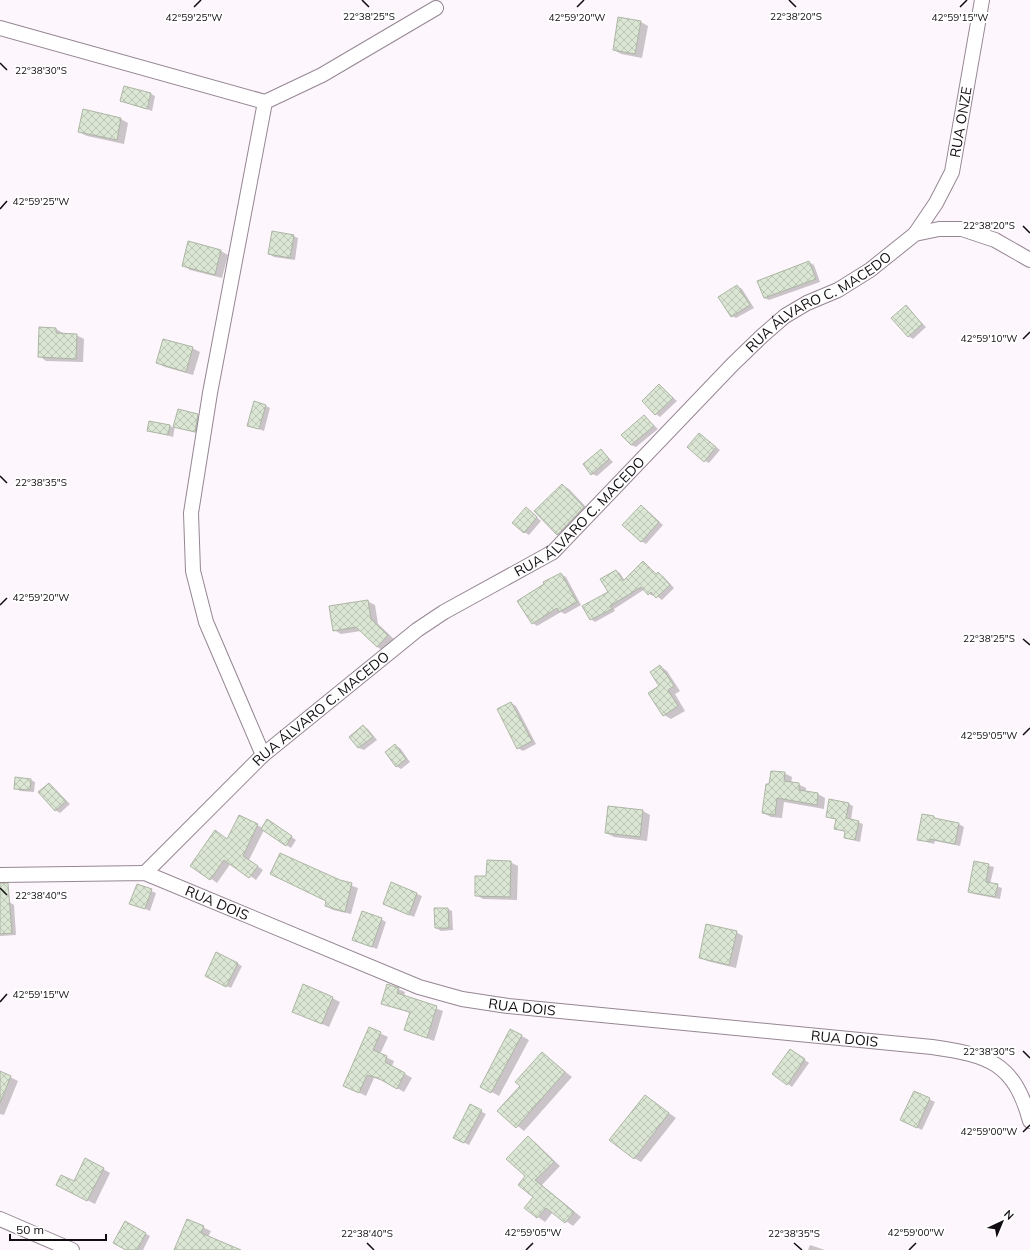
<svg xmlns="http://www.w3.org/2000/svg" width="1030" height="1250" viewBox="0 0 1030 1250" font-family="Mulish,sans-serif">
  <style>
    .shadow { fill: #0003 }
    .building { fill: url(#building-cross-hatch); stroke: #adb6a5 }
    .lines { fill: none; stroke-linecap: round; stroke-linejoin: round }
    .street-casing { stroke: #968694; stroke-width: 16 }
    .street { stroke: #fff; stroke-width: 14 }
    .ticks { fill: none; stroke: #110c11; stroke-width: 1.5 }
    .labels { text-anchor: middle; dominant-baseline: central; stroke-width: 4; stroke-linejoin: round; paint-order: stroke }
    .street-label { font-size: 14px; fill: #110c11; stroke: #fff }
    .ticks-label { font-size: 10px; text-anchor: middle; fill: #110c11; stroke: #fff; stroke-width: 4; stroke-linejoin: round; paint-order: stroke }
  </style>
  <defs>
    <pattern id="building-cross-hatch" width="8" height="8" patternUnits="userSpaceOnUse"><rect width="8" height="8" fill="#dce6d4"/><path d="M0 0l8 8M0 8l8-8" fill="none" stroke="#bcc4b5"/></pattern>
  </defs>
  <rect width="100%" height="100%" fill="#fdf6fc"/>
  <path class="shadow" d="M641,22L648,26L642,58L621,54L614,50Z
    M151,94L155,96L152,111L121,101Z
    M84,111L121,119L128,123L124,144L87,136L79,132Z
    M293,236L298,238L295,260L274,257L269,254Z
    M189,242L221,251L228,255L222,278L190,270L183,265Z
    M809,262L814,265L820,282L769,300L764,298Z
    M737,286L742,289L754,308L736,318L732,316Z
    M906,307L926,327L913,339L908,336Z
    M56,329L63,333L76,335L84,339L83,362L46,361L39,356Z
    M192,348L200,352L193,375L165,367L157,363Z
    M659,385L677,401L660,417L656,414Z
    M266,406L270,408L264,431L248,425Z
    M179,410L202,418L200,434L175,426L173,437L148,430L170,426L174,428Z
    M644,416L658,429L636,447L631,445Z
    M699,434L720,450L709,463L705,461Z
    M601,450L613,462L597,476L592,474Z
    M562,485L569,489L591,512L564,538L557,534Z
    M645,509L663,525L646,544L641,541Z
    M530,511L541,521L529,535L524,532Z
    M643,563L657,575L663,576L674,588L662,600L655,595L653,596L649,594L645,589L614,609L615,611L595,622L591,619L610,593L616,571L620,573L625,581Z
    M561,574L566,577L581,605L565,614L561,612L537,626L533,623Z
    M367,601L375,605L378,624L395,640L384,651L377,647L361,631L341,634L334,630Z
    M660,666L667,671L680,691L675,694L685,711L671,719L664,715Z
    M511,703L516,706L536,744L523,751L518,748Z
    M363,726L368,729L377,740L364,750L359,748L350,737Z
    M395,746L400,748L410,762L401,769L396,766Z
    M784,773L792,777L791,783L798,784L806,788V792L818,794L825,798L824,809L784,802L782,818L771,817L763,813L770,785Z
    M31,780L35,782L34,792L20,791L15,788Z
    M49,784L70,804L60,813L55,810Z
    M849,804L853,806L851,820L863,824L860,842L845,838L846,832L835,829L837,820L827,816Z
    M643,811L650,815L647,841L614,837L606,833Z
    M239,816L263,828L272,823L296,840L291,848L264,830L249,860L263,870L256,880L231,863L217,883L192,865L228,840Z
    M934,817L938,820L959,824L964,827L960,846L935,841L934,844L918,839Z
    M510,862L518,866L517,900L483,899L476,895L487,877Z
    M974,862L994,867L990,884L1002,888L1000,899L974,894L969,891Z
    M339,881L358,888L351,914L333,910L326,906Z
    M392,884L422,896L414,917L384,904Z
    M137,885L156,893L150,911L134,904Z
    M9,902L14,905L16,935L0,936V903Z
    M448,909L452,911L453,930L441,931L436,928Z
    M381,919L386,922L377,949L358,942Z
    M736,932L743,936L736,968L707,961L700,957Z
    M217,953L242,966L231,988L210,978Z
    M398,989L405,992L404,996L443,1011L434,1041L405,1030L410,1013L383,1003Z
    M332,998L340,1002L329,1027L293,1011Z
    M369,1028L388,1037L380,1054L394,1061L392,1066L412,1078L404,1092L386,1082L374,1078L366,1096L352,1089Z
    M511,1030L529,1040L499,1096L481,1086Z
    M542,1053L572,1077L524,1131L499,1111L521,1086Z
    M795,1053L809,1063L792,1087L774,1074Z
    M0,1072L18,1081L4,1115L0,1114Z
    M914,1092L935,1102L922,1130L906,1122Z
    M645,1096L676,1118L641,1162L634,1158Z
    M470,1106L486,1114L469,1145L459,1140Z
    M528,1138L535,1142L560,1166L542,1185L581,1217L573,1226L553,1212L545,1222L525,1208L534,1197L526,1176Z
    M103,1169L110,1173L95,1204L57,1185L74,1182Z
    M187,1220L211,1231L208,1237L231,1250H175Z
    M125,1222L150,1236L143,1250H127Z
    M810,1245L825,1250H808Z"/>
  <path class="building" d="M618,17L641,21L635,54L613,50Z
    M124,86L151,93L147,109L120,101Z
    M83,109L121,118L117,140L78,132Z
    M272,231L294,235L290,258L268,254Z
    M188,241L221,250L215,275L182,266Z
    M809,261L816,279L764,298L757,281Z
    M737,285L750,305L731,317L718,297Z
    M906,305L922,324L908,337L891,318Z
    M39,327L56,328V333L77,334L76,359L38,357Z
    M163,339L193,347L186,372L156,363Z
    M659,384L673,398L655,415L642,401Z
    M254,401L266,405L259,429L247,426Z
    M178,409L198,414L195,432L173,427Z
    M644,415L654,426L631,445L621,435Z
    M149,421L170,425L168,435L147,431Z
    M699,433L716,447L704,462L687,447Z
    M601,449L609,459L591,475L583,464Z
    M562,484L584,507L557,535L534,511Z
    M641,505L659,522L641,542L622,525Z
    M526,507L537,517L524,533L512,523Z
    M643,561L656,574L658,572L670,585L656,598L651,592L648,595L641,587L610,606L612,609L590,620L582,606L608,592L600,579L616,570L623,581Z
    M561,573L577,602L559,612L557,608L532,624L517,601L544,584L543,582Z
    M368,600L371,619L388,635L377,647L356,627L333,631L329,606Z
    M660,665L674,686L668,690L678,706L663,716L648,693L659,686L650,672Z
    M511,702L532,741L517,749L497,709Z
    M363,725L373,737L358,748L349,737Z
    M395,744L406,759L396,767L385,752Z
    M771,771L785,772L784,781L799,783V790L818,793L817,805L777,798L775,815L762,813L766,784H769Z
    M15,777L31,779L30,790L14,789Z
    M49,783L66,801L55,811L38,792Z
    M829,799L849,803L846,818L859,821L855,840L844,838L845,831L834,829L836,819L826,817Z
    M608,806L643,810L640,837L605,833Z
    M922,814L934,816V818L959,823L955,844L930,839V842L917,840Z
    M239,815L258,824L243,856L258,866L249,878L224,860L210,880L190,866L215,830L227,839Z
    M267,819L292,836L286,846L261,829Z
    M280,853L340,880L352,883L345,912L325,906L326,901L270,874Z
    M487,860L511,861L510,897L475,896V876H486Z
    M974,861L989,864L986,882L998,884L995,897L968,892Z
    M391,882L417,893L409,915L383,904Z
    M0,883H8L12,933L0,934Z
    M137,884L152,889L145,909L129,904Z
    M434,908H448L449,928H435Z
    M362,911L382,918L372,947L352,940Z
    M706,924L737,931L729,965L699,958Z
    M216,952L238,963L226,987L205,976Z
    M303,984L333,997L322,1024L292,1012Z
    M387,984L399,988L397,993L437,1006L427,1038L404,1030L410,1012L381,1004Z
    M369,1027L381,1032L373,1050L387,1056L385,1062L405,1073L397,1089L378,1078L367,1075L359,1093L343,1086Z
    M510,1029L522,1035L491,1093L480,1087Z
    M790,1049L805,1059L787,1085L772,1074Z
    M542,1052L565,1072L516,1128L497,1111L520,1086L515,1082Z
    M0,1071L11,1076L0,1103Z
    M914,1091L930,1098L917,1128L900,1120Z
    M645,1095L669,1113L634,1159L609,1140Z
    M470,1104L482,1110L464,1143L453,1138Z
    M528,1136L554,1162L535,1180L574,1212L565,1223L546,1208L537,1218L524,1208L533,1197L518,1185L525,1176L506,1159Z
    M85,1158L104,1168L87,1201L56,1185L61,1175L74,1181Z
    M187,1219L204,1226L201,1233L241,1250H174Z
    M125,1221L146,1233L137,1250H126L113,1243Z"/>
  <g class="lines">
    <g class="street-casing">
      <g id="street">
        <path d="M0,28L265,102L322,75L436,8"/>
        <path id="s1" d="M915,234L936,203L952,172L982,0"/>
        <path d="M263,755L206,622L193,571L191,513L210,393L265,102"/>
        <path id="s2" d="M145,873L263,755L417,630L444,612L553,552L733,364L762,336L785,316L807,303L838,290L870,270L915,234L939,229H962L995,240L1030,260"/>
        <path id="s3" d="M0,875L145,873L419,987L462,999L508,1006L932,1047C988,1055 1014,1062 1030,1121"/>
        <path d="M0,1219L72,1250"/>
      </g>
    </g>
    <use href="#street" class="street"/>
  </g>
  <path class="ticks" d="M362,0L369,7M789,0L796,7M194,7L201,0M577,7L584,0M960,7L967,0M0,63L7,70M0,209L7,201M1023,226L1030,233M1023,339L1030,332M0,476L7,483M0,605L7,598M1023,639L1030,645M1023,735L1030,728M0,888L7,895M0,1002L7,994M1023,1051L1030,1058M1023,1132L1030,1125M367,1243L374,1250M794,1243L802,1250M526,1250L533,1243M909,1250L916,1243"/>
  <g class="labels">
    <g class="street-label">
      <text stroke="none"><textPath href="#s1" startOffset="123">RUA ONZE</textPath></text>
      <text stroke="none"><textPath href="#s2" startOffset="889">RUA ÁLVARO C. MACEDO</textPath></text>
      <text stroke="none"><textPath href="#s2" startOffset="565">RUA ÁLVARO C. MACEDO</textPath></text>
      <text stroke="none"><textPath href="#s2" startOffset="241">RUA ÁLVARO C. MACEDO</textPath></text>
      <text stroke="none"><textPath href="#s3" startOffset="223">RUA DOIS</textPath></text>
      <text stroke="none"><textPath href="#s3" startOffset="547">RUA DOIS</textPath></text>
      <text stroke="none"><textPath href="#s3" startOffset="871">RUA DOIS</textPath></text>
    </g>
  </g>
  <g class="ticks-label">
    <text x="369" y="20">22°38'25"S</text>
    <text x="796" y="20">22°38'20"S</text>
    <text x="194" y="21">42°59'25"W</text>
    <text x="577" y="21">42°59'20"W</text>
    <text x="960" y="21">42°59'15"W</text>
    <text x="41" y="74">22°38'30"S</text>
    <text x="41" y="205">42°59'25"W</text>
    <text x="989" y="229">22°38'20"S</text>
    <text x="989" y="342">42°59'10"W</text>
    <text x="41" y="486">22°38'35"S</text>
    <text x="41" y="601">42°59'20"W</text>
    <text x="989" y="642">22°38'25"S</text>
    <text x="989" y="739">42°59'05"W</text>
    <text x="41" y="899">22°38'40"S</text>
    <text x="41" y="998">42°59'15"W</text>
    <text x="989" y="1055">22°38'30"S</text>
    <text x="989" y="1135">42°59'00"W</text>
    <text x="533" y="1236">42°59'05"W</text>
    <text x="916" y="1236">42°59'00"W</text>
    <text x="367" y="1237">22°38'40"S</text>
    <text x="794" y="1237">22°38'35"S</text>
  </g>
  <g transform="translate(1002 1222) rotate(44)" stroke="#ffffff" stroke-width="3" paint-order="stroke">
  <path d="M0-3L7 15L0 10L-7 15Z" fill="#110c11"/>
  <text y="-6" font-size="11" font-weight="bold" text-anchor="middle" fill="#110c11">N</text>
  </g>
  <path d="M10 1234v6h96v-6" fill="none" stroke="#110c11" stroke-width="2"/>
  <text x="16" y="1234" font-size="12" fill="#110c11" stroke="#ffffff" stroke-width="3" paint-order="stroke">50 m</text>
</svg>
